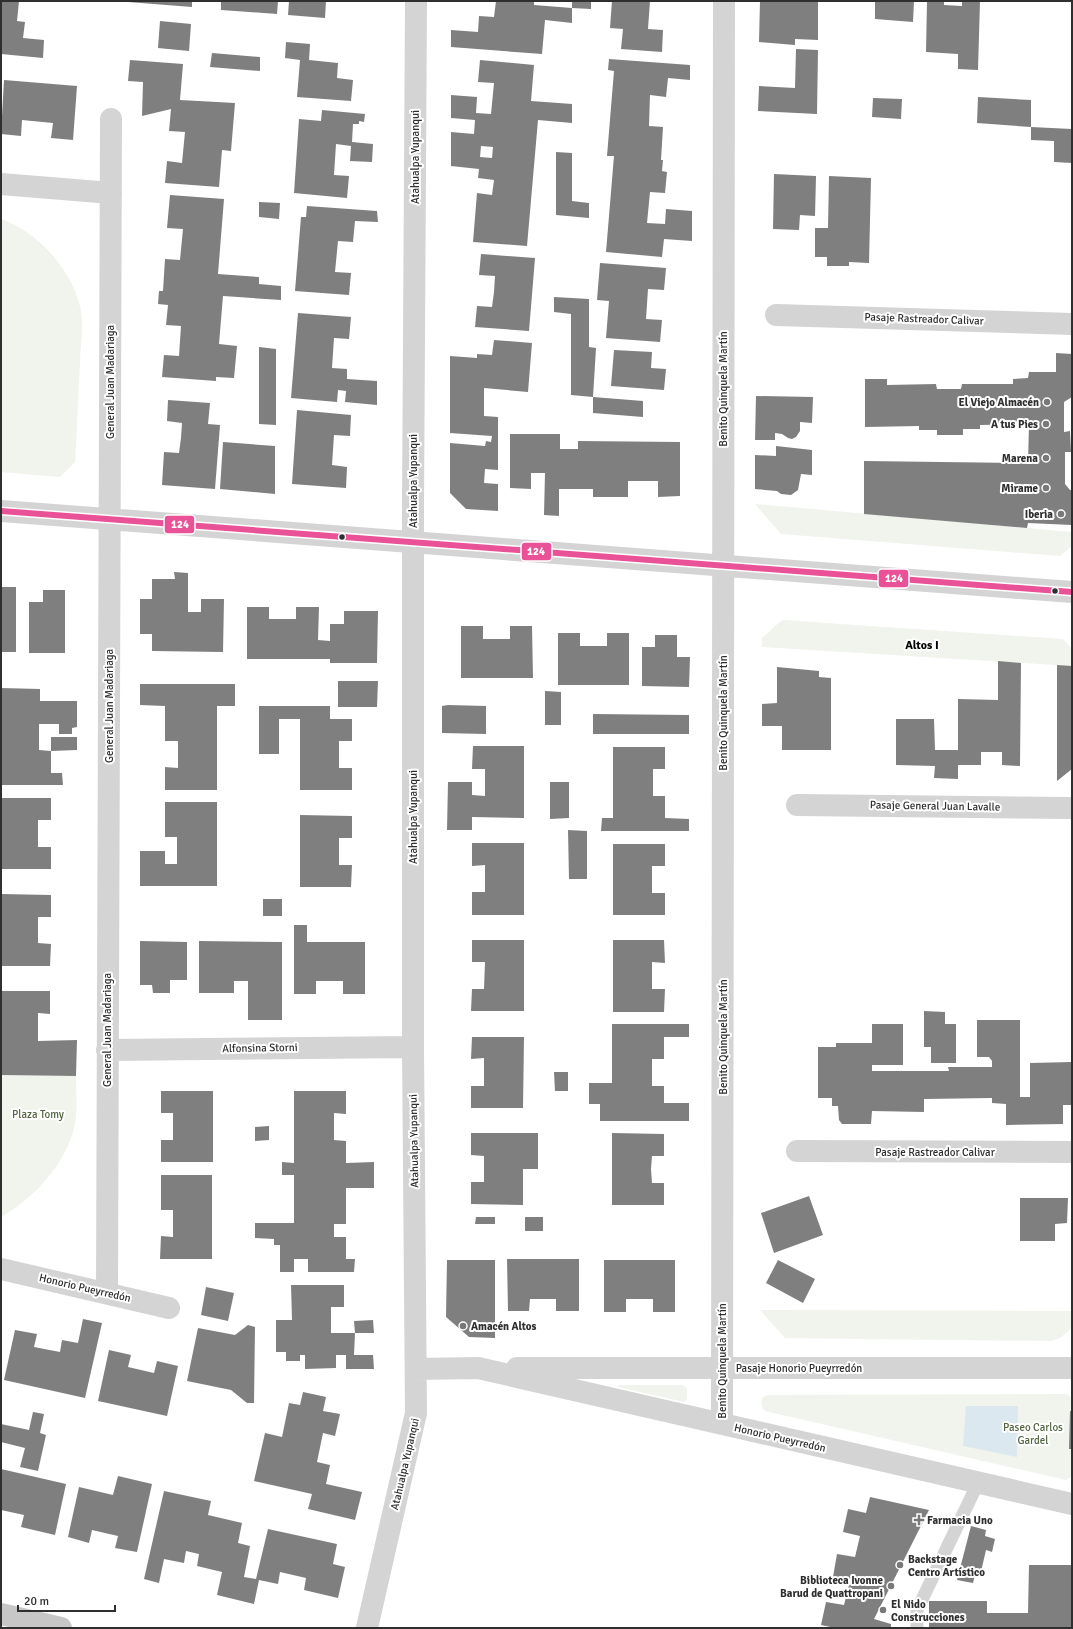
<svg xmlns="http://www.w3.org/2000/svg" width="1073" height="1629" viewBox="0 0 1073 1629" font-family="Signika,sans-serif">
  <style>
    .green { fill: #f1f3ed }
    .water { fill: #dce8ef }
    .building { fill: #7f7f7f; fill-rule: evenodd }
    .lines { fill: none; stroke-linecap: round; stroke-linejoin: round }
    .service { stroke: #d4d4d4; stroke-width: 13 }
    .minor { stroke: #d4d4d4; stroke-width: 22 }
    .primary { stroke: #c7c7c7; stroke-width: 22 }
    .bus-1-casing { stroke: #fff; stroke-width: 9 }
    .bus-1 { stroke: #e95297; stroke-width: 6 }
    .poi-dot { fill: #787878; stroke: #fff; stroke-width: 1.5 }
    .bus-dot { fill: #2f2f2f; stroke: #fff; stroke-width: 1.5 }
    .labels { text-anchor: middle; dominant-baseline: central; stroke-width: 4; stroke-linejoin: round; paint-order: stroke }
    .street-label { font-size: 11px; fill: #2f2f2f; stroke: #fff }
    .poi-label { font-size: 11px; font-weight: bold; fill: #2f2f2f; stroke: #fff; text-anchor: end }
    .park-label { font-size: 11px; fill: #536541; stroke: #fff }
    .neighbourhood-label { font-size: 12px; font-weight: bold; fill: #000; stroke: #fff }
    .line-badge { stroke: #fff; stroke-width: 1.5 }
    .badge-label { font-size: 11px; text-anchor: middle; font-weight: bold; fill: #fff }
  </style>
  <rect width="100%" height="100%" fill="#fff"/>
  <path class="green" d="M1,219C40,232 78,276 82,318C83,333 80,349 80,364C78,397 77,429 75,462L60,477L1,472Z
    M755,504L1072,532V546L1060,556L781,534Z
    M782,620L1063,639L1072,649V666L762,647V638Z
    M1,1075L76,1076C76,1093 78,1111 74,1128C65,1165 33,1199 1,1217Z
    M760,1310L1072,1311V1328L1060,1338L1051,1341L785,1338Z
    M618,1385H683L687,1389V1399L684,1402L618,1387Z
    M1067,1394L1072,1398V1476L1066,1480L765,1411C761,1407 761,1404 762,1398L767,1395Z"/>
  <path class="water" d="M966,1406H1018L1017,1457L963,1446Z"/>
  <path class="building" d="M1,1H19L17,21L25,22L23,38L44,40L43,58L1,54Z
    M128,1H192V7L128,2Z
    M221,1H278L277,14L221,10Z
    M289,1H326L325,18L288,15Z
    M496,1H534V5L572,8V23L545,20L542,54L451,47V30L478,32L479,16L494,17Z
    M572,1H591V9L572,8Z
    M612,1H650L648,29L663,30L662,52L621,49L623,29L610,28Z
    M760,1H818V40L795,39V45L759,42Z
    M875,1H914L913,22L875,19Z
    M927,1H944V5L962,6V1H980L978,70L958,69V54L926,52Z
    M160,21L191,24L189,51L158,48Z
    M286,42L310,44L309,60L338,63L337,78L353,80L351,101L297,97L300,60L285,58Z
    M796,49L818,50L817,114L758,111L759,86L795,88Z
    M212,53L260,57V71L210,67Z
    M609,59L690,65V80L668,78L666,97L650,95L649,126L663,127L661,160H663L662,171L667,172L665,193L650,192L647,223L665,224L666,209L692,211V241L664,239L662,257L606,252L614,156H607L614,71L608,70Z
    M130,60L183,64L180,100L235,103L231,151L222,150L219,187L165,183L167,161L182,163L185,132L169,131L171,109L142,116L143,82L128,81Z
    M480,60L534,65L531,101L572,104V123L538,120L527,246L473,242L477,193L492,195L494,180L478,178L479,169L451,166V132L474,134L475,120L451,118V95L477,97L476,113L491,114L494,83L478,82ZM481,146L493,147L492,158L480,157Z
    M4,80L77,86L73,140L51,138L53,123L22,120L21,136L1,134Z
    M978,97L1031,100V127L977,123Z
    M873,98L902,99L901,119L872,117Z
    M322,110L365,114L364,122L359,121V124H353L352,142L373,144L372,162L350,161L351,146L336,144L334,175L349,176L347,198L294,193L299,119L321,121Z
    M1031,127L1072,129V163L1054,162V141L1031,140Z
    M556,152L572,153V201L589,203V218L556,215Z
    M774,174L816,176L815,216L800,215L799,230L773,229Z
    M829,176L871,178L869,263L849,262V266H827V257H815V228H828Z
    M170,195L224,199L218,274L259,277V284L281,286V300L223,296L219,344L237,346L234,378L216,377V381L162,377L164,355L179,356L181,326L166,325L168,305L158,304L159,291H163L165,259L180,260L183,229L167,228Z
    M259,202L280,203L279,219L259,217Z
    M307,206L377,211L378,222L355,221L353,242L338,241L335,272L351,273L349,295L295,291L301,217H306Z
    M481,254L535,258L529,331L475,327L477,306L492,307L494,292L495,276L479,275Z
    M600,263L666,268L664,290L648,289L646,319L662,320L660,342L606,338L609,301L597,300Z
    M554,297L589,299V347L596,348L593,397L571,395V314L554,312Z
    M298,313L351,317L349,339L334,338L332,368L347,369V379L377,381V405L345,402L346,391L338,390L337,402L291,398Z
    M494,340L532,343L528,392L484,388V416L498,417V470L485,469L484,483L498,484V511L466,509L450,493V443L485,446L486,441L491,442L492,436L450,433V356L477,358V354L492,355Z
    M259,347L276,349V425L259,424Z
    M614,350L652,352L651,368L666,369L664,390L611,386Z
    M1056,353L1072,354V397L1064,402V432L1070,431L1071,452H1065V484L1070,490H1072V525L1028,523L1027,528L864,514V461L1028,463L1029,424L980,425V429H963V435H937V430H919V426L865,427V379H887V385L936,384L937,389H961L962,384H1013V379L1028,378L1029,372H1056Z
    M756,396L813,397L812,423L800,422V431L796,437L792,439L788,438L782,434L775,433V440H755Z
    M593,397L643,401V417L593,413Z
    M168,400L210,403L208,424L220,425L215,489L162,485L164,452L179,453L181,438L182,423L167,421Z
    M297,410L351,415L350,436L334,435L332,465L347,467L346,488L292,484Z
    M510,434H560V449H578V441L680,442V496L658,497V481H628V497H593V489H559V516L544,515L545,473H531V489L510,488Z
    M223,442L275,446V494L220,489Z
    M776,446L812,450V475L801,474L798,490L791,495L781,494L777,491L755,489V455L776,456Z
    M174,572L188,573V612H201V599H224L223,652L152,651V634H140V599H152V579H175Z
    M1,587H16V652H1Z
    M43,590H65V653H29V602H43Z
    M247,607H269V619H296V607H319L318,640L330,641V624H344V611H378L377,663H330V659H247Z
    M461,626H483V639H510V626H532L533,678H461Z
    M558,633H580V646H607V633H629V685H558Z
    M655,635H677V657H690L689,687L642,686V647H655Z
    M998,661L1021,663L1020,766L1002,765V752H981V765H958V779L934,778L935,766L896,765V719H934L935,750H958V699L998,700Z
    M1057,665L1072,666V769L1057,781Z
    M777,667L819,671V677L831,678V750H782V726H762V704L777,703Z
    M338,681H378L377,707H338Z
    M140,684H235V706H217V790H165V767L178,768V741H165V706L140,705Z
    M1,688L40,689V701H77V727L72,728V734H59V724H39V750L51,751V773H62L63,785H1Z
    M545,691L561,692V725H545Z
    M448,705L486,706V734L442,733V706Z
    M259,706H330V719H352V741H339V768H352V790H300V719H279V754H259Z
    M593,714L689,715V734H593Z
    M51,737H77V750L51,751Z
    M473,746H524V818L472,817V830H447L448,782H472V795L485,796V769H472Z
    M613,747H665V769H653V796H665V818L689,819V831H601L602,818H613Z
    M550,782H569V818L550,819Z
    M1,798H51V820H38V847H51V869H1Z
    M165,802H217V886H140V851H165V864H177V837H165Z
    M300,815L352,816V838H339V865H352L351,887H300Z
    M568,830L587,831V879H569Z
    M472,843H524V915H472V892H485V865L472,866Z
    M613,844H665V866H652V893H665V915H613Z
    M1,894L51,895V917H38V943L51,944L50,966H1Z
    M263,899H282V916H263Z
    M294,925H307V942H365V994H343V981H316V994H294Z
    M472,940H524V1011H471L472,989H484L485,962H472Z
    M613,940H664L665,963L652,962V989H665L664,1012H613Z
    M140,941L187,942V980H170V993H153L152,985H140Z
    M199,941L282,942V1020H248V981H234V993H199Z
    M1,991H50V1014L38,1013V1041L77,1040L76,1076L1,1075Z
    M924,1011L945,1012V1024H956V1063H931V1047H924Z
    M977,1020H1020V1097H1030V1063L1072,1062V1105H1063V1124L1006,1125V1104L992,1103V1098L924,1099V1112L872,1111L871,1124H842L839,1120L838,1106H832V1098H818V1047H836V1043H872V1024H903V1065H872V1071H949L948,1067H992V1061L989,1057H977Z
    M612,1024H689V1037H664V1059H652V1086H664V1103H689V1121H600V1104H589V1083H612Z
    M472,1037H524L523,1108H471V1086H484V1058L471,1059Z
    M554,1072H568V1091H555Z
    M161,1091H213V1162H161V1140H173V1113H161Z
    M294,1091H346V1114L334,1113V1140L346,1141V1163L374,1162V1188H346V1224H334V1237H346V1259H355L354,1272H308V1259H294V1272H280V1245H274V1239L255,1238V1223H294V1175H282V1162L294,1163Z
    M269,1126V1140L255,1141V1127Z
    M471,1133H538V1169H523V1205L471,1204V1182H484V1156L471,1155Z
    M612,1133L664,1134V1156H652L651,1169L652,1183H664V1205H612Z
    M161,1175H212V1259H160L161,1236L173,1237V1210H161Z
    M809,1196L823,1235L774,1253L761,1213Z
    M1020,1198H1068L1067,1223L1055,1224V1241H1020Z
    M476,1217H495V1224H475Z
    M525,1217H543V1231H525Z
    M507,1259H579V1311H556V1299H530L529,1311H508Z
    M447,1260H495V1338L469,1337L446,1317Z
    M604,1260H675V1312H653V1299H626V1312H604Z
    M778,1260L815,1279L803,1303L766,1283Z
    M291,1285H344V1307H331V1333H355L354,1355H373L374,1369H346V1355H336V1368L305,1369V1355H300V1361H286V1352H276V1320H292Z
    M206,1287L234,1293L228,1321L201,1315Z
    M83,1319L102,1323L85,1398L4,1380L15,1330L37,1334L34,1347L60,1352L62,1340L78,1343Z
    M373,1320L374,1333H355L354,1321Z
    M248,1325L255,1327L254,1403H247L231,1390L187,1381L198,1328L235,1335Z
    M109,1350L131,1355L128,1367L154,1373L157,1361L178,1366L167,1416L98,1401Z
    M303,1392L326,1397L323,1411L340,1414L335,1436L323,1433L317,1462L330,1465L326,1484L362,1492L355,1520L308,1509L312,1494L254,1481L265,1433L282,1437L289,1403L300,1405Z
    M1070,1411H1072V1449H1069Z
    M33,1412L44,1414L40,1433L46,1435L38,1471L20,1467L25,1448L1,1442V1424L29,1430Z
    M1,1469L66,1484L55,1535L21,1527L24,1515L1,1510Z
    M118,1476L152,1484L137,1552L115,1548L118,1536L92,1530L89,1543L68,1537L79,1487L113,1495Z
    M164,1491L211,1501L208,1515L242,1523L238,1543L250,1546L244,1577L256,1579L268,1529L337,1544L333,1564L345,1567L338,1598L304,1590L306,1578L280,1572L278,1584L259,1580L254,1604L217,1595L222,1572L197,1566L199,1554L186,1551L184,1563L164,1559L159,1583L144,1579Z
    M870,1497L929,1510L874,1619L891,1624V1628H835L821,1625L826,1602L844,1605L850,1581L833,1577L837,1554L855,1557L860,1536L843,1532L848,1509L866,1513Z
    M971,1526L986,1530L985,1536L995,1539L992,1552L986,1550L980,1576L975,1575L973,1583L957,1580Z
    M1029,1565H1072V1628H929V1601H987V1613H1028Z"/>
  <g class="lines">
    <path class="service" d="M917,1628V1610L978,1483"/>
    <path class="minor" d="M1,184L111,193
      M776,315L1072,324
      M1,511L1072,592
      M797,805L1072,808
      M107,1050L413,1047
      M797,1151L1072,1152
      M1,1269L169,1308
      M107,1293L111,119
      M517,1368H1072
      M416,1369L478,1368L1072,1504
      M722,1424L724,1
      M367,1628L416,1413L413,1047V506L416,1"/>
    <path class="primary" d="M1,1614L61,1628"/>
    <g class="bus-1-casing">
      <path id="bus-1" d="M1,511L1072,592"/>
    </g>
    <use href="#bus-1" class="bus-1"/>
  </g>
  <g class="poi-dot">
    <circle cx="1047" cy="402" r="4"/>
    <circle cx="1046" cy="424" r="4"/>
    <circle cx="1046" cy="458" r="4"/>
    <circle cx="1046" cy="488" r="4"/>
    <circle cx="1061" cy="514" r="4"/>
    <circle cx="463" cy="1326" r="4"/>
    <path d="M917 1514h4v4h4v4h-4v4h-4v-4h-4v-4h4z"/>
    <circle cx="900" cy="1565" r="4"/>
    <circle cx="891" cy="1586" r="4"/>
    <circle cx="883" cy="1610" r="4"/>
  </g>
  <g class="bus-dot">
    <circle cx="342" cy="537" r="3.5"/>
    <circle cx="1055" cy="591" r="3.5"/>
  </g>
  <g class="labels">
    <g class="street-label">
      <text transform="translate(415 157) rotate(-90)">Atahualpa Yupanqui</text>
      <text transform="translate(924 319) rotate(2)">Pasaje Rastreador Calivar</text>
      <text transform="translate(110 382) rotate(-90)">General Juan Madariaga</text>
      <text transform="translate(723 389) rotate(-90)">Benito Quinquela Martín</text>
      <text transform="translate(413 481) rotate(-90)">Atahualpa Yupanqui</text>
      <text transform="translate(109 706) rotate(-90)">General Juan Madariaga</text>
      <text transform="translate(723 713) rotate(-90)">Benito Quinquela Martín</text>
      <text transform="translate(935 806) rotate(1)">Pasaje General Juan Lavalle</text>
      <text transform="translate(413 817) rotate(-90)">Atahualpa Yupanqui</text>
      <text transform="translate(107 1030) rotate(-90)">General Juan Madariaga</text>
      <text transform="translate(723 1037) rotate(-90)">Benito Quinquela Martín</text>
      <text transform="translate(260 1048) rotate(-1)">Alfonsina Storni</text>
      <text transform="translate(414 1141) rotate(-91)">Atahualpa Yupanqui</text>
      <text x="935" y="1152">Pasaje Rastreador Calivar</text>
      <text transform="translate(85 1288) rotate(13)">Honorio Pueyrredón</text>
      <text transform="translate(722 1361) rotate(-90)">Benito Quinquela Martín</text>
      <text x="799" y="1368">Pasaje Honorio Pueyrredón</text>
      <text transform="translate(780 1438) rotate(13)">Honorio Pueyrredón</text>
      <text transform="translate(405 1464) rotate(-77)">Atahualpa Yupanqui</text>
    </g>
    <g class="poi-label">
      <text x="1039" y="402">El Viejo Almacén</text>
      <text x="1038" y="424">A tus Pies</text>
      <text x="1038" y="458">Marena</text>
      <text x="1038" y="488">Mirame</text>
      <text x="1053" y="514">Iberia</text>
      <text x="471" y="1326" text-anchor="start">Amacén Altos</text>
      <text x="927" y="1520" text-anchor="start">Farmacia Uno</text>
      <text x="908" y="1559" text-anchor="start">Backstage<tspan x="908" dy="13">Centro Artístico</tspan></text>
      <text x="883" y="1580">Biblioteca Ivonne<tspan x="883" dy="13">Barud de Quattropani</tspan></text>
      <text x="891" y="1604" text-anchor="start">El Nido<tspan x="891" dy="13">Construcciones</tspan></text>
    </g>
    <g class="park-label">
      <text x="38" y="1114">Plaza Tomy</text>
      <text x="1033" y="1427">Paseo Carlos<tspan x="1033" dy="13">Gardel</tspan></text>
    </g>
    <g class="neighbourhood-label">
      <text x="922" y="645">Altos I</text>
    </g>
  </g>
  <g class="line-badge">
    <rect x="164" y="515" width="31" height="19" rx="4" fill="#e95297"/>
    <rect x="521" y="542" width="31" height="19" rx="4" fill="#e95297"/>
    <rect x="878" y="569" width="31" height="19" rx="4" fill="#e95297"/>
  </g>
  <g class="badge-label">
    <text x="180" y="528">124</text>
    <text x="536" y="555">124</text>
    <text x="894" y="582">124</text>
  </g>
  <rect width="1073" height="1629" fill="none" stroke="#2f2f2f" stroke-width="4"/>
  <path d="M18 1605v6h97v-6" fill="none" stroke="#2f2f2f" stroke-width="2"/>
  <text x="24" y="1605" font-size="12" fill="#2f2f2f" stroke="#ffffff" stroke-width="3" paint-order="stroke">20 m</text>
</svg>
